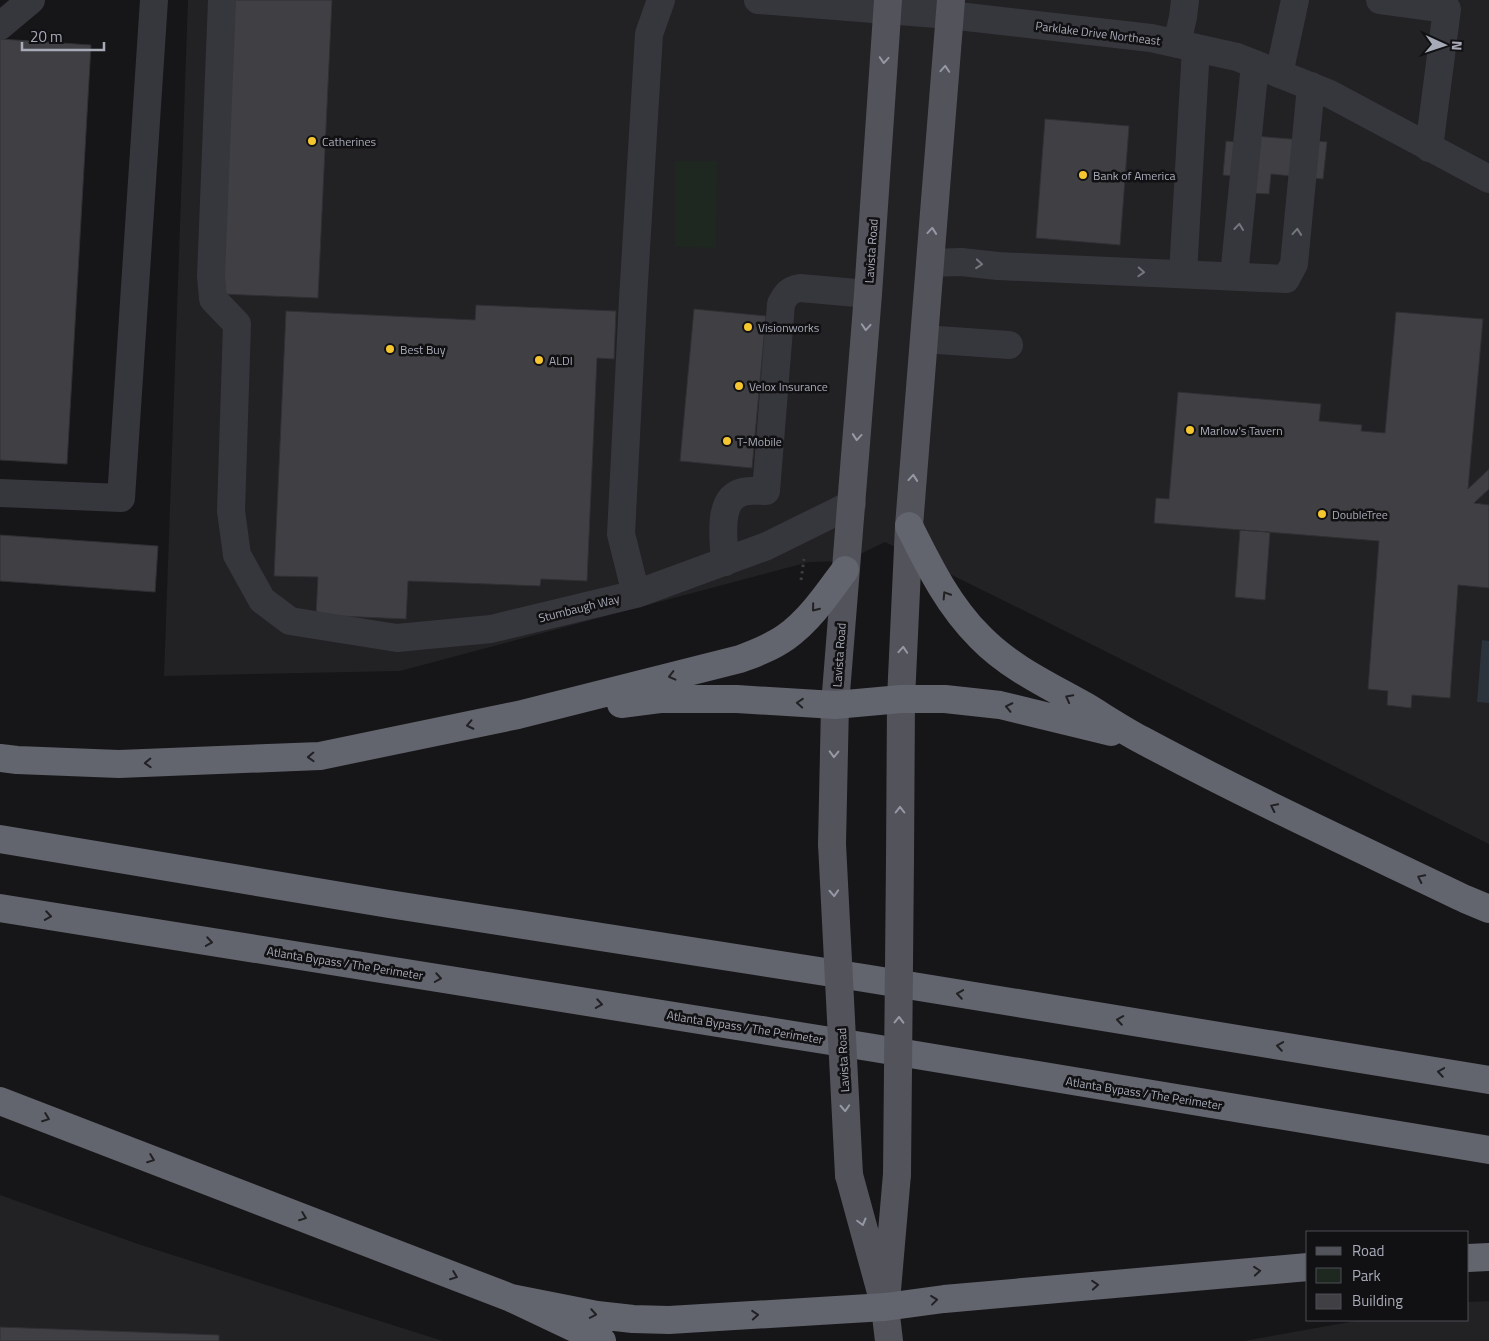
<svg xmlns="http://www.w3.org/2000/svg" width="1489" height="1341" viewBox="0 0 1489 1341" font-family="'Titillium Web',sans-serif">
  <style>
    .built { fill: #222124 }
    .green { fill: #1f2721 }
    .water { fill: #2b333c }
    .building { fill: #404044; stroke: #302f33 }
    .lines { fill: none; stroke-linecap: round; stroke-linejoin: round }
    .path { stroke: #3c3e43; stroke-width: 3; stroke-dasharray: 2.5 4; stroke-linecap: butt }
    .minor { stroke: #36373c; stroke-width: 28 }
    .major { stroke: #52535b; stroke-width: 28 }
    .highway { stroke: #62646e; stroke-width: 28 }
    .major-bridge { stroke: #52535b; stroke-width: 28 }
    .oneway { stroke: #9699a5 }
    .oneway2 { stroke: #747780 }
    .oneway3 { stroke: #212124 }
    .poi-dot { fill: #f5c62f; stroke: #111012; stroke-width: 2 }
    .labels { text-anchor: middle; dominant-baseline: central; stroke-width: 5; stroke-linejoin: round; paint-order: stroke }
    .street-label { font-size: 12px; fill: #a7abb8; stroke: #111012 }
    .poi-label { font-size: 12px; fill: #a7abb8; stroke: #111012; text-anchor: start }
  </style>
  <rect width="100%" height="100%" fill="#161517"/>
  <path class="built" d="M188,0H1489V844L1039,618L885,542L846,561L809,562L400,671L164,676Z
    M0,1195L138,1244L443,1341H0Z
    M1489,1301V1341H1244L1361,1320H1468V1302Z"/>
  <path class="green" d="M675,161H717L716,248L675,247Z"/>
  <path class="water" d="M1482,640L1489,641V703L1477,702Z"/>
  <path class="building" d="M235,0H332L318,298L221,294Z
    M0,39L91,45L67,464L0,460Z
    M1045,119L1129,126L1120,245L1036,238Z
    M1255,136L1327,142L1323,179L1271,174L1269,194L1252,193L1254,178L1223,175L1226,141L1254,144Z
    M476,305L616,311L614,359L597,358L587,581L541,579L540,586L408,581L406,619L316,615L318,577L274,576L286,311L475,320Z
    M694,309L766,316L752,468L680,461Z
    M1396,312L1483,319L1468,489L1489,469V489L1474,503L1489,505V588L1458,585L1450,698L1412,695L1411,708L1387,705L1388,691L1368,689L1379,541L1154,523L1156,498L1169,499L1178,392L1321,404L1319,421L1362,425L1361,431L1385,433Z
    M1240,530L1270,532L1265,600L1235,597Z
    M0,535L158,546L155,592L0,581Z
    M0,1327L219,1335V1341H0Z"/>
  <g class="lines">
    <path class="path" d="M801,580L804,559"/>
    <path class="minor" d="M222,0L211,276L213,299L237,324L231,511L237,555L262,600L290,621L397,638L491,629L636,594L767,546L852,504
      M758,0L949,15L1151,38L1237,57L1330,94L1489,179
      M1380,0L1447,9L1429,148
      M0,26L31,0
      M1177,44L1183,17L1185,0
      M1279,74L1295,0
      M930,263L961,262L998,266L1286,279L1294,264L1311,86
      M1183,273L1196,48
      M1234,276L1255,64
      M924,339L1009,345
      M0,493L121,498L154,0
      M725,562C724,542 716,498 743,492C750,490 759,491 766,491L781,304C786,294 789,290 800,288L868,294
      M636,594L621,534L633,299L649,34L661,0"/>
    <path class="major" d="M832,844L835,705L868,294L888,0
      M900,859L901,699L909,526L951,0
      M849,1175L885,1307L889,1341
      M887,1290L897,1174"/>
    <path class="highway" d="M909,526C929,566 948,605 980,637C1010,668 1050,686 1087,707C1105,718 1123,730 1142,740C1248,797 1357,847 1465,899L1489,909
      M621,704L660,699H737L835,705L901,699H945L1000,705L1111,732
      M0,758L17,760L119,764L320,756L518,715L740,659C756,653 772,647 786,637C810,620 828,593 845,570
      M0,839L389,904L864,978L1489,1080
      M0,908L868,1047L1489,1150
      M0,1101L511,1298L602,1341
      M1468,1258L1489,1257
      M511,1298L597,1315L633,1319L669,1320L885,1307L944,1299L1308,1267"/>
    <path class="major-bridge" d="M832,844L849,1175
      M897,1174L900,859"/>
  </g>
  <defs><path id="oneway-chevron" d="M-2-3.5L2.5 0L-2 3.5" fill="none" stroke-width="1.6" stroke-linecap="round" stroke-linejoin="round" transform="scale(1.25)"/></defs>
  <g class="oneway">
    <use href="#oneway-chevron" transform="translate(884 60) rotate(94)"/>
    <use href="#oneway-chevron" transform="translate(945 69) rotate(-86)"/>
    <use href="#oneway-chevron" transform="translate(932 231) rotate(-85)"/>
    <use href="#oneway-chevron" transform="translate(866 327) rotate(94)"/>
    <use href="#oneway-chevron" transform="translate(857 437) rotate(95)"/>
    <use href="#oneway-chevron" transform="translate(913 478) rotate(-85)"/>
    <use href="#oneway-chevron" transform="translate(903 650) rotate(-86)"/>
    <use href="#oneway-chevron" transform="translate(834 754) rotate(91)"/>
    <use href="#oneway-chevron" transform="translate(900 810) rotate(-90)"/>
    <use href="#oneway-chevron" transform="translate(834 893) rotate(87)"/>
    <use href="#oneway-chevron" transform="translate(899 1020) rotate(-89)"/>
    <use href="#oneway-chevron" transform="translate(845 1108) rotate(87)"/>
    <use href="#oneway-chevron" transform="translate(862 1222) rotate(75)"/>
  </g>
  <g class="oneway2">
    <use href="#oneway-chevron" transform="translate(1239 227) rotate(-84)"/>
    <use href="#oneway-chevron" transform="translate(1297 232) rotate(-85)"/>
    <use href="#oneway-chevron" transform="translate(979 264) rotate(5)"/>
    <use href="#oneway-chevron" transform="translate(1141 272) rotate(3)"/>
  </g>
  <g class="oneway3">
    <use href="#oneway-chevron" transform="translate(946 595) rotate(-122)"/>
    <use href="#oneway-chevron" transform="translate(815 608) rotate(129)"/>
    <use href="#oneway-chevron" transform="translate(672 676) rotate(166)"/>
    <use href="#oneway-chevron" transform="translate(1069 698) rotate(-152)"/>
    <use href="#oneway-chevron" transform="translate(800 703) rotate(-176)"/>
    <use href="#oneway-chevron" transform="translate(1009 707) rotate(-168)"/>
    <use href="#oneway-chevron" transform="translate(470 725) rotate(168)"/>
    <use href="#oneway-chevron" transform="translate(311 757) rotate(178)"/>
    <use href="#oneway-chevron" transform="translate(148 763) rotate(178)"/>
    <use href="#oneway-chevron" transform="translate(1274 807) rotate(-154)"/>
    <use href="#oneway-chevron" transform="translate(1421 878) rotate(-154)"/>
    <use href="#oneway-chevron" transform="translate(48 916) rotate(9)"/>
    <use href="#oneway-chevron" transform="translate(209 942) rotate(9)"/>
    <use href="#oneway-chevron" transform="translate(438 978) rotate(9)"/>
    <use href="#oneway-chevron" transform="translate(960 994) rotate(-171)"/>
    <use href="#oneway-chevron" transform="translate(599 1004) rotate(9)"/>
    <use href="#oneway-chevron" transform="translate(1120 1020) rotate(-171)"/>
    <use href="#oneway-chevron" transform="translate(1280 1046) rotate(-171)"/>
    <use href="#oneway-chevron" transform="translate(1441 1072) rotate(-171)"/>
    <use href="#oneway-chevron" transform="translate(46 1118) rotate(21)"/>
    <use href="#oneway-chevron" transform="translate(151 1159) rotate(21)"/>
    <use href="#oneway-chevron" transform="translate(303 1217) rotate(21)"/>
    <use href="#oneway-chevron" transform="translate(1257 1271) rotate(-5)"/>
    <use href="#oneway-chevron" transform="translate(454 1276) rotate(21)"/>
    <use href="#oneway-chevron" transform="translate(1095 1285) rotate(-5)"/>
    <use href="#oneway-chevron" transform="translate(934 1300) rotate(-7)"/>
    <use href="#oneway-chevron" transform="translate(593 1314) rotate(10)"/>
    <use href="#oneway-chevron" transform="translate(755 1315) rotate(-4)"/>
  </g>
  <g class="poi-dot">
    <circle cx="312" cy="141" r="5"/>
    <circle cx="1083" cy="175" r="5"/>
    <circle cx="748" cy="327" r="5"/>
    <circle cx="390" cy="349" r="5"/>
    <circle cx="539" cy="360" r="5"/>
    <circle cx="739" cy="386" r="5"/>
    <circle cx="1190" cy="430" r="5"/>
    <circle cx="727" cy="441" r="5"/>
    <circle cx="1322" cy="514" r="5"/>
  </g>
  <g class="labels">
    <g class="street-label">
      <text transform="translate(1098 33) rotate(7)">Parklake Drive Northeast</text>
      <text transform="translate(871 251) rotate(-86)">Lavista Road</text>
      <text transform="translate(579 608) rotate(-14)">Stumbaugh Way</text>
      <text transform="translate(839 655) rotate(-86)">Lavista Road</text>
      <text transform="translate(345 963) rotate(9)">Atlanta Bypass / The Perimeter</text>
      <text transform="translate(745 1027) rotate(9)">Atlanta Bypass / The Perimeter</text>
      <text transform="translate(843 1060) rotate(-93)">Lavista Road</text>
      <text transform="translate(1144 1093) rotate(9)">Atlanta Bypass / The Perimeter</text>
    </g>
    <g class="poi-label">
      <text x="322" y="141">Catherines</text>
      <text x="1093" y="175">Bank of America</text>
      <text x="758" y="327">Visionworks</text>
      <text x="400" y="349">Best Buy</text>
      <text x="549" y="360">ALDI</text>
      <text x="749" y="386">Velox Insurance</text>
      <text x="1200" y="430">Marlow's Tavern</text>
      <text x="737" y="441">T-Mobile</text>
      <text x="1332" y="514">DoubleTree</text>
    </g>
  </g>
  <rect x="1306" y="1231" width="162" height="90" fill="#111012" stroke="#4d4e54"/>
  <rect x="1316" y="1247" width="25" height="8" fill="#52535b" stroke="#4d4e54"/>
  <text x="1352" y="1256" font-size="15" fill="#a7abb8">Road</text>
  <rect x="1316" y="1268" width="25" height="15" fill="#1f2721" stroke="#4d4e54"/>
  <text x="1352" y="1281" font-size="15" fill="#a7abb8">Park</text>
  <rect x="1316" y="1294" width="25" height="15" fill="#404044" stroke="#4d4e54"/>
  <text x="1352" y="1306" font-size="15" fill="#a7abb8">Building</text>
  <g transform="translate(1444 45) rotate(93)" stroke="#111012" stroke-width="4" paint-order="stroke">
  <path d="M0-4L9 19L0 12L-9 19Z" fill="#a7abb8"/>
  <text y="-8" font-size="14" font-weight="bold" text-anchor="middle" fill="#a7abb8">N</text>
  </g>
  <path d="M22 42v8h82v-8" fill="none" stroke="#a7abb8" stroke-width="2.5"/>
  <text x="30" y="42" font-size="15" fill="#a7abb8" stroke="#111012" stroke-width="4" paint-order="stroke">20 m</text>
</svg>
